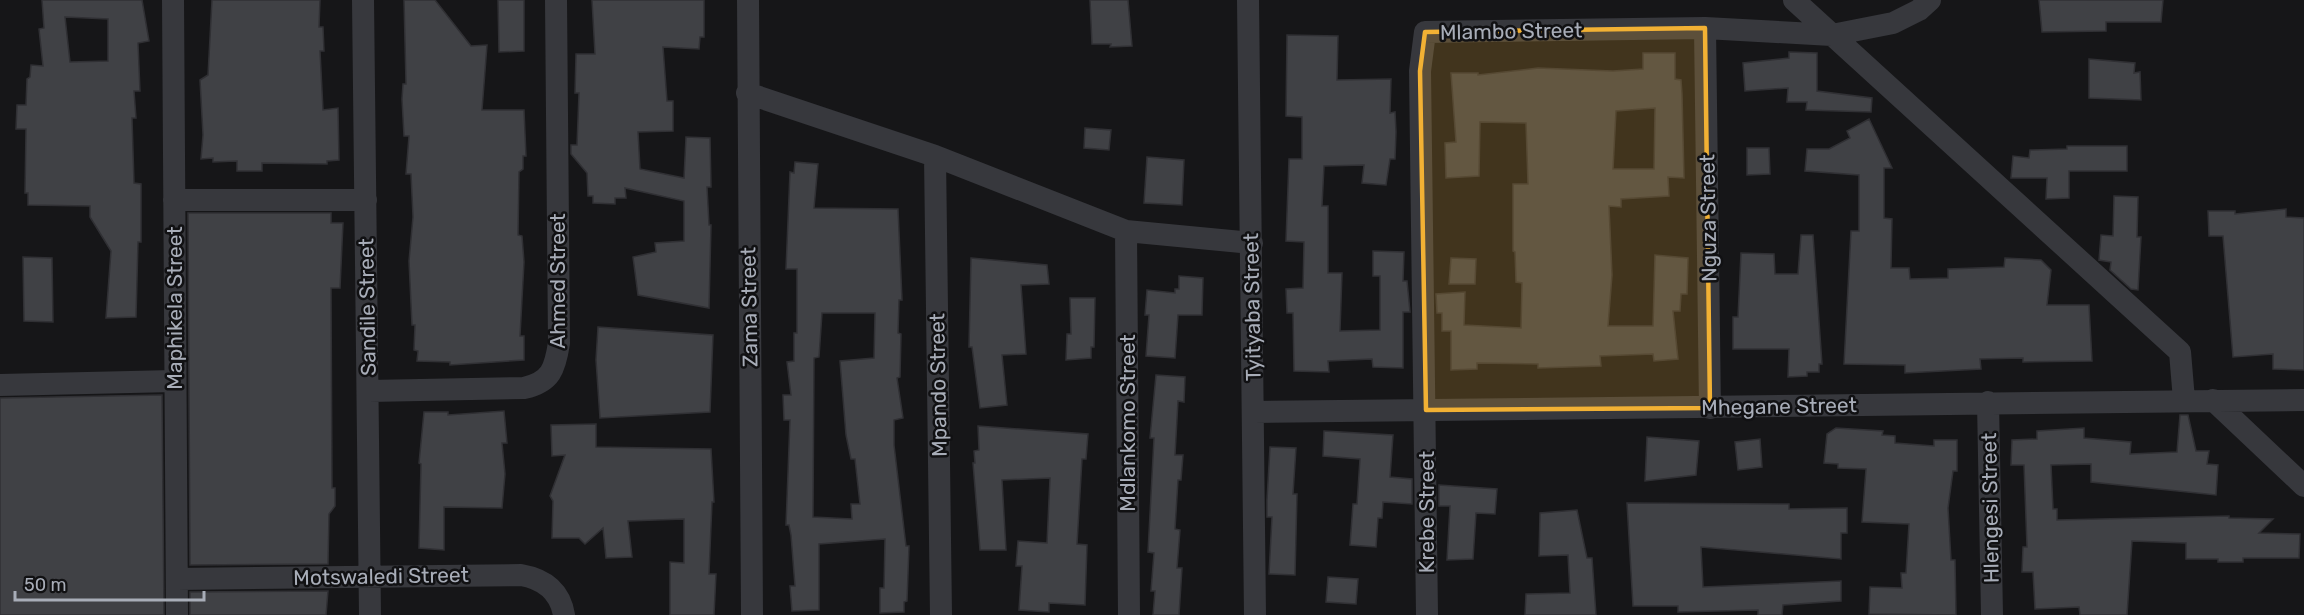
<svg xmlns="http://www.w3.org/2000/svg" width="2304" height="615" viewBox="0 0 2304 615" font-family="Rubik,sans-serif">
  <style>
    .building { fill: #404145; stroke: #303034; stroke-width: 1.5; fill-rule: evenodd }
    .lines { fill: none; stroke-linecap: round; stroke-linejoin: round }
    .minor { stroke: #37383d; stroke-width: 22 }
    .marked { fill: #f2b134; fill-opacity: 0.2; stroke: #f2b134; stroke-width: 4.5; stroke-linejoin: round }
    .labels { text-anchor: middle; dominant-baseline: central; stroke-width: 5; stroke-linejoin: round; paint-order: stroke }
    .street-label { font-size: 21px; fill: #a8adb8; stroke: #111113 }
  </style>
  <rect width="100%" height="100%" fill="#161618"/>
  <path class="building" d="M42,0H142L149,41L138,43L140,91H134L136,118H132L134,183L141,184V242H138L136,317L106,318L111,251L90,217V206L28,205V193H25L26,129H16L17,105H26L27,79L30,77L31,65L43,66L39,29L44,28ZM65,17L108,19V61L70,62Z
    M212,0H320L319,27H323L324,51H320L323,110L338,108L339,160L327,161V164L262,163V171H237V161L213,162V158L201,159L203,135L200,80L208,75Z
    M404,0H435L471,46L487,45L482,110H524L526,156H523V169L519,172L518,235L522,236L524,262L520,336H524V360L450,365V362L417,361L418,351L414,350L415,325H412L409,261L413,217L411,174H406L409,136H404L402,99L403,84H406Z
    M498,0H524V51L499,52Z
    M592,0H704V37H700L699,49L663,47L667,101H673V131L638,132L640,169L684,178L686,137L710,138L711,187H707L709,225H711L709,308L638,295L633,257L656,252L655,243L684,241V201L625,188L626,198H615V204L593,203V196H588L587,173L571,154V145H577L579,93H575L576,54H595Z
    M1090,0H1128L1132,46L1110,47L1111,44H1092Z
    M2039,0H2163L2161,22H2106V31L2042,32Z
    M1287,35L1338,36L1337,80L1391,79L1390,113L1395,112L1396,132L1395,159H1390L1386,185L1362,183L1364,165L1324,166L1322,206H1328V273H1342L1340,331L1380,330V276H1373V251L1404,252L1403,281H1407L1410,312H1403V368L1373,367L1372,359L1328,361L1329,372L1294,371L1293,313H1287L1286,289L1303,288L1304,242L1286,241L1289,159H1302V117L1286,116Z
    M1789,52L1817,53V91L1872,98L1871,112L1806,110L1807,102H1787L1788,88L1745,91L1743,63L1789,58Z
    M1643,53H1675V79L1681,80L1682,94L1684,178L1668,177L1669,196L1621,199V207L1609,206L1612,275L1608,326H1653L1655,255L1688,258L1687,294H1681L1680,311H1673L1678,359L1654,361L1653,354L1600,356L1601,366L1538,368V364L1477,363V369L1451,370V331H1442V313H1437L1436,294L1465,292L1464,325L1521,328L1522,283L1516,282L1515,252L1513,251V184H1528L1526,123L1480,122L1479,176L1446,178L1445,143L1456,142L1451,73H1478V75L1538,68L1613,71L1643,69ZM1655,108L1654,169H1613L1616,111Z
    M2089,59L2135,63L2134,73L2140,72L2141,100L2089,98Z
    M1869,119L1892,168H1884V218L1892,219L1891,268H1909L1910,279L1948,278V269L2004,267L2005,258L2041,260L2051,270L2047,305H2089L2092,361L2023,362V358L1980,359L1981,369L1905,373V365L1844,364L1851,231H1859V175L1805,171L1807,149H1829L1850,138L1847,131Z
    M1085,128L1111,130L1109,150L1084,148Z
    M2067,146H2127V171H2069V198L2046,199L2047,178H2011L2013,156L2029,158L2030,150L2067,149Z
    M1747,148H1769L1770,174L1747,175Z
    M1147,157L1184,160L1182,205L1144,203Z
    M795,162L818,164L814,208L898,209L902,300H899L898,333L901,334L900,377L897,378L903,418L894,420V445L906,546H909L907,601L904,602V612L880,613V588H884L885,539L819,544V610L792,611L790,586H795L791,535L789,525H786L790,420H784L783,395H791L787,362L794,361V333H797V269H786L790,172L794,173ZM822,313H875L874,358L840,361L846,435L851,459H855L860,504H851L852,519L813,517L814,358L819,357Z
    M2114,196L2138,197L2137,237H2141L2138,290L2131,289L2110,270L2111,262L2099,260L2101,235L2113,236Z
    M2286,209V217L2304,218V370L2273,369V354L2233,357L2223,236H2209L2208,211H2235V214Z
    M188,213H331V223H343L340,288H331L332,488H335V506L329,514L328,564L190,565Z
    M1801,235H1813L1822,364H1819V372H1807V376L1788,377L1789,349H1733V317H1738L1741,253L1774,254L1775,274H1798Z
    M23,257L52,258L53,322L24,321Z
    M971,258L1047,265L1049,284L1021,285L1026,354L1002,355L1007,405L980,408L972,347H969Z
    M1451,258L1476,259L1475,284H1449Z
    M1179,276L1203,278L1202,315H1178L1175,358L1146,356L1149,315H1145L1147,290L1175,293V289H1179Z
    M1070,298H1095L1094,347H1091V358L1066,360L1067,334H1071Z
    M598,327L713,335L710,412L600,418L596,360Z
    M1156,375L1185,377L1184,402L1178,401L1175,455H1183L1181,480H1178L1175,529L1180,530L1177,568H1182L1179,615H1153L1155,591H1151L1154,553L1148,552L1154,438H1150Z
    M162,395L164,615H0V398Z
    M504,411L507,443H502L505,474L502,508L444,507V550L419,548L421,464L419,463L424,412H448V415Z
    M2180,415H2188L2196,451H2209L2207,464L2218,465L2216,495L2091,482V464L2051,465L2053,509H2057V520L2229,516V518L2273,519L2259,533L2300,534L2299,558H2243V562H2218V559H2186V543L2132,541L2127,615H2080L2079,607L2035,609L2033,572H2022L2023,547H2027L2024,465H2011L2012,440L2037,439V431L2084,428V438L2131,442L2130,454L2177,452Z
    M596,424V447L711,449L714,502H712L709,574H716L714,615H670V562L684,563V519L628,521L632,557L606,558L603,528L585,544L579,538H552L553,501L550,496L565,455L552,456L551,425Z
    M978,426L1088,434L1086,459H1082L1077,544L1087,545L1085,605L1049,603V612L1019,610L1022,566H1016L1018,541L1047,543L1050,478L1002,480L1006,550H980L973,463H975L974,451L979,450Z
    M1836,428L1883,431L1882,435L1895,436V443L1934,446V440H1957V471H1953L1948,508L1951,560H1955L1956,615L1869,614L1870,587L1902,588L1901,573H1906L1909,524L1862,522L1866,469L1838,468V464L1824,463L1827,434Z
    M1324,431L1393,435L1390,477L1412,479V504L1383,502L1382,518H1378L1376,547L1350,545L1353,504H1357L1360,459L1323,456Z
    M1647,437L1699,441L1696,475L1645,481Z
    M1760,439L1762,467L1738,470L1735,442Z
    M1270,447L1296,448L1293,494H1297L1295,575L1269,574L1272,517H1267V500Z
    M1439,485L1497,489L1495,514L1476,513L1473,559L1447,560L1450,506H1439Z
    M1627,503L1789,504V509L1847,508V533H1841V559L1701,547L1703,587L1841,581V601L1783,605L1782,615H1758V610L1678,612V606H1633Z
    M1577,510L1587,558H1592L1596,615H1525L1526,594L1570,593L1568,555L1539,556L1540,513Z
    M1328,577L1358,579L1356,604L1326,602Z
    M328,591L326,615H190V592Z"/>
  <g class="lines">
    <path class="minor" d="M173,0L177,615
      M363,0L370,615
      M748,0L752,615
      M1248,0L1255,615
      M1794,0L2180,352L2184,400
      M1705,28L1710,408
      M747,93L935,156L1126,231L1252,243
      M935,156L941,615
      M174,200H366
      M1126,231L1129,615
      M0,385L174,381
      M369,391L524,388C551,382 555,369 559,343L556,0
      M2213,400L2304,486
      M1988,402L1992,615
      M1254,412L2304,400
      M177,579L521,575C544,579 560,591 564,615
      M1427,615L1420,71L1425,32L1705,28L1832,35L1893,23L1919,10L1930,0"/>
  </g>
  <path class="marked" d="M1705,28L1710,408L1426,410L1420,71L1425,32Z"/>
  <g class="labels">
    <g class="street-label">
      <text transform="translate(1511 31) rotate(-1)">Mlambo Street</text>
      <text transform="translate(1708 218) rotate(-91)">Nguza Street</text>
      <text transform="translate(557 281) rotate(-90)">Ahmed Street</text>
      <text transform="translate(367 307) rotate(-91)">Sandile Street</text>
      <text transform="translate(749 307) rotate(-91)">Zama Street</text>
      <text transform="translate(1252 307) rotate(-91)">Tyityaba Street</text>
      <text transform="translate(174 308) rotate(-90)">Maphikela Street</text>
      <text transform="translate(938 385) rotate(-91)">Mpando Street</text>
      <text transform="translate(1779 406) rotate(-1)">Mhegane Street</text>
      <text transform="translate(1127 423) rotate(-90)">Mdlankomo Street</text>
      <text transform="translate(1990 508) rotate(-91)">Hlengesi Street</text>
      <text transform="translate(1426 512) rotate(-90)">Krebe Street</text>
      <text transform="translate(381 576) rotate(-1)">Motswaledi Street</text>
    </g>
  </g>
  <path d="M15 591v9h189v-9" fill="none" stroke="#a8adb8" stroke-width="3"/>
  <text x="24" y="591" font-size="18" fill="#a8adb8" stroke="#111113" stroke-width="4.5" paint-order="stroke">50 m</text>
</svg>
